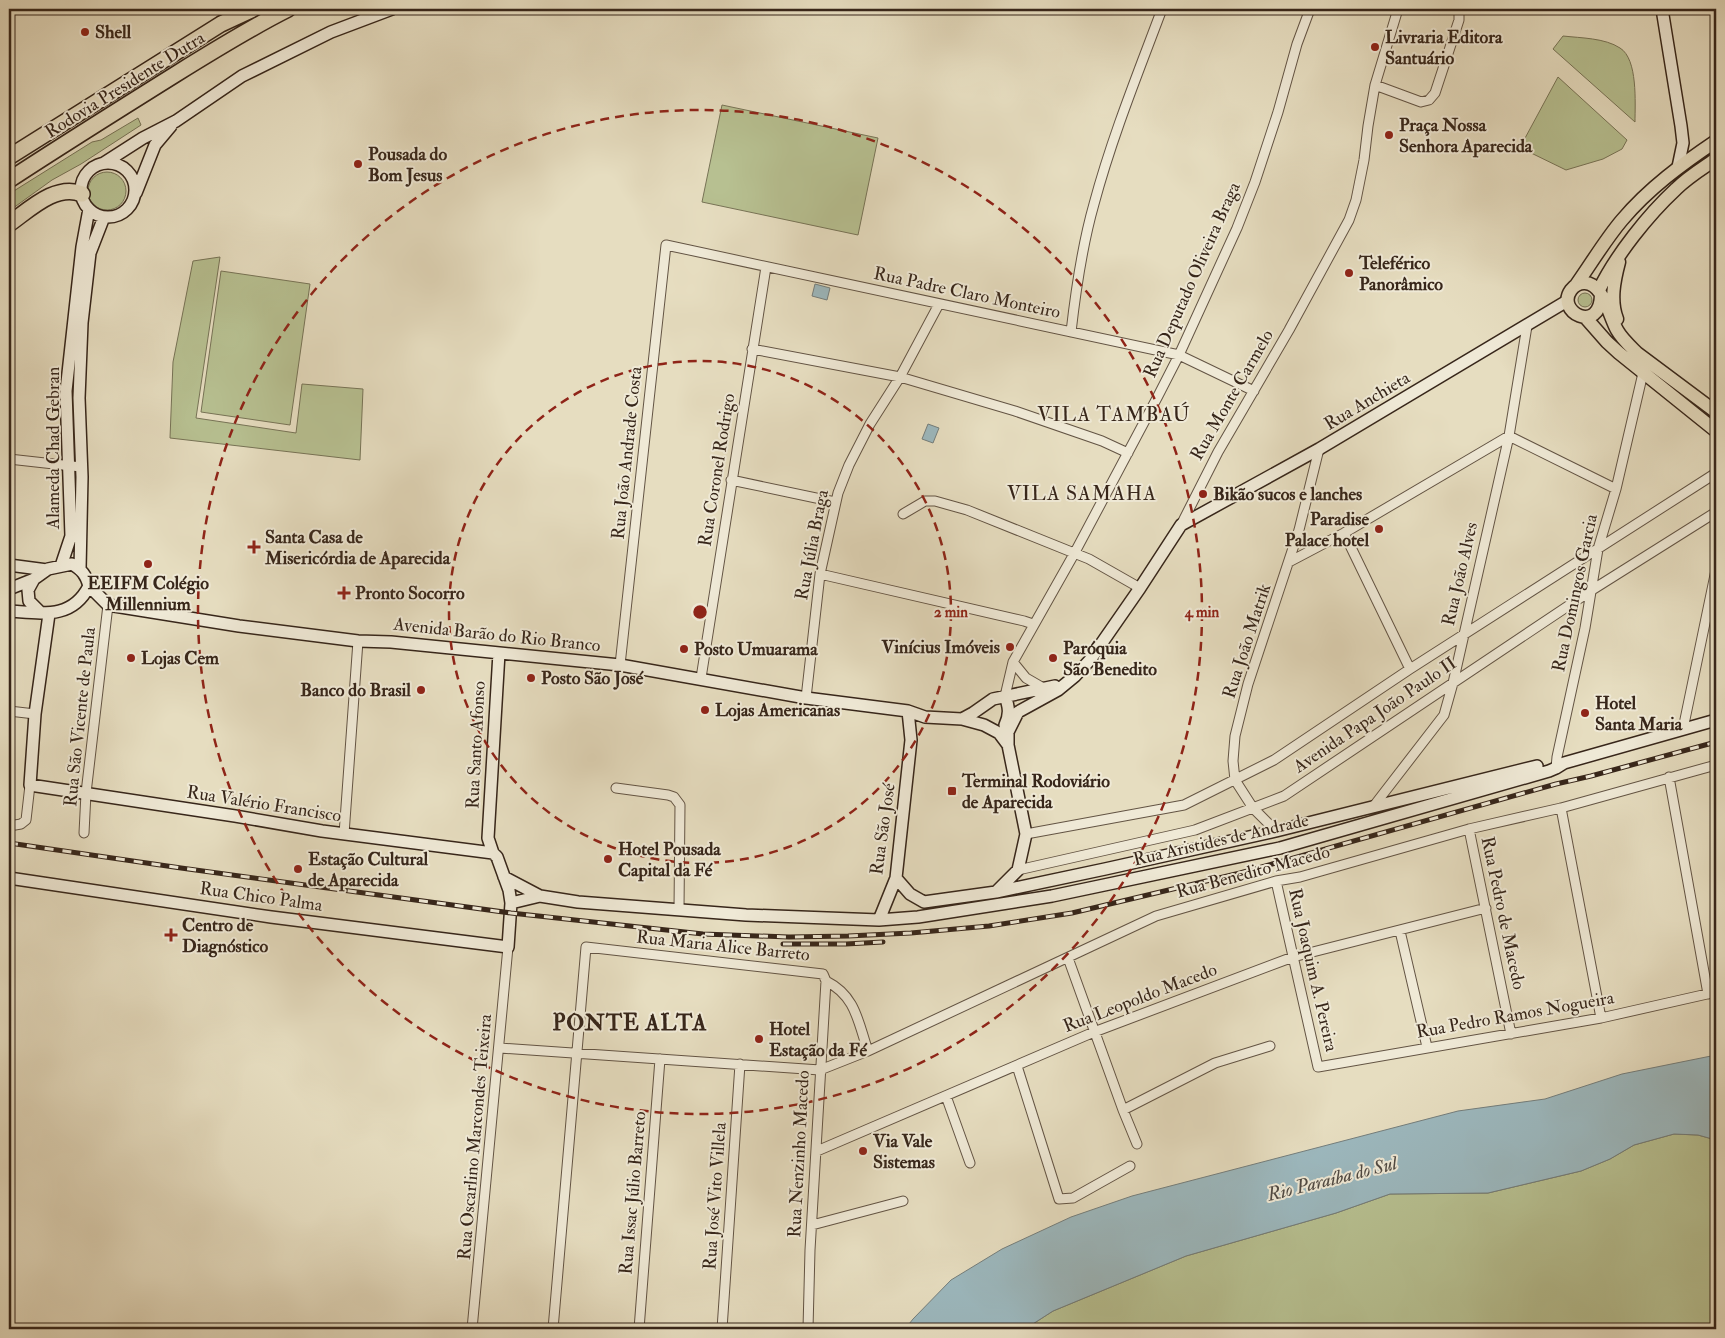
<svg xmlns="http://www.w3.org/2000/svg" width="1725" height="1338" viewBox="0 0 1725 1338" font-family="'IM FELL Double Pica',serif">
  <style>
    .green { fill: #b7c091; stroke: #777356 }
    .water { fill: #9cb8be; stroke: #747e7c }
    .lines { fill: none; stroke-linecap: round; stroke-linejoin: round }
    .street-casing { stroke: #635444; stroke-width: 11 }
    .secondary-casing { stroke: #37261a; stroke-width: 14 }
    .primary-casing { stroke: #37261a; stroke-width: 15 }
    .highway-casing { stroke: #37261a; stroke-width: 18 }
    .street { stroke: #efe9d6; stroke-width: 9 }
    .secondary { stroke: #efe9d6; stroke-width: 11 }
    .primary { stroke: #e6ddc0; stroke-width: 12 }
    .highway { stroke: #e6ddc0; stroke-width: 15 }
    .rail-casing { stroke: #37261a; stroke-width: 5 }
    .rail { stroke: #efe9d6; stroke-width: 3; stroke-dasharray: 9; stroke-linecap: butt }
    .ring { fill: none; stroke: #8f2418; stroke-width: 2.5; stroke-dasharray: 9 6 }
    .poi-dot { fill: #8f2418; stroke: #efe9d6; stroke-width: 2 }
    .labels { text-anchor: middle; dominant-baseline: central; stroke-width: 4; stroke-linejoin: round; paint-order: stroke }
    .poi-label { font-size: 18px; font-weight: bold; fill: #37261a; stroke: #efe9d6; text-anchor: start }
    .street-label { font-size: 18px; fill: #37261a; stroke: #efe9d6 }
    .water-label { font-size: 19px; font-style: italic; fill: #504a43; stroke: #efe9d6 }
    .quarter-label { font-size: 20px; letter-spacing: 1px; fill: #37261a; stroke: #efe9d6 }
    .district-label { font-size: 22px; font-weight: bold; letter-spacing: 1px; fill: #37261a; stroke: #efe9d6 }
    .centre { fill: #8f2418; stroke: #efe9d6; stroke-width: 2.5 }
    .ring-label { font-size: 15px; text-anchor: middle; font-weight: bold; fill: #8f2418; stroke: #efe9d6; stroke-width: 4; stroke-linejoin: round; paint-order: stroke }
  </style>
  <rect width="100%" height="100%" fill="#e6ddc0"/>
  <filter id="stains"><feTurbulence type="fractalNoise" baseFrequency=".004" numOctaves="4"/><feColorMatrix values="0 0 0 0 .2 0 0 0 0 .09 0 0 0 0 .02 0 0 0 .5 -.17"/></filter>
  <radialGradient id="worn" r=".72"><stop offset=".6" stop-color="#630" stop-opacity="0"/><stop offset="1" stop-color="#630" stop-opacity=".3"/></radialGradient>
  <path class="green" d="M1563,36C1581,38 1605,38 1620,48C1638,59 1635,103 1635,122L1553,49Z
    M1558,77L1627,140L1622,149L1603,159L1566,170L1527,151L1524,140Z
    M722,105L878,138L858,235L702,202Z
    M138,118L141,125L81,164L52,180L9,211V194L92,142L101,140Z
    M88 191a19 19 0 1 1 38 0a19 19 0 1 1-38 0Z
    M220,257L196,418L296,433L302,384L363,389L360,460L170,438L173,362L193,261Z
    M221,271L310,284L290,425L201,412Z
    M1578 300a7 7 0 1 1 14 0a7 7 0 1 1-14 0Z
    M1674,1134L1698,1135L1716,1140V1329H1025L1053,1311L1186,1256L1336,1213L1390,1194L1488,1193L1581,1171L1610,1159L1634,1145Z"/>
  <path class="water" d="M815,284L830,288L827,300L812,296Z
    M928,424L939,428L933,443L922,439Z
    M1716,1055V1140L1698,1135L1674,1134L1634,1145L1610,1159L1581,1171L1488,1193L1390,1194L1336,1213L1186,1256L1053,1311L1025,1329H905L913,1319L951,1280L1002,1249L1071,1217L1132,1196L1458,1111L1545,1099L1622,1074Z"/>
  <g class="lines">
    <g class="street-casing">
      <path id="street" d="M1375,85L1421,102L1429,100L1435,93L1459,20V10L1458,9
        M1071,332C1076,288 1082,246 1094,204C1112,137 1138,73 1162,9
        M752,349L900,377L1015,411L1102,441L1128,453
        M9,459L81,467
        M731,480L835,502
        M903,514L925,501H935L967,510L1089,559L1140,588
        M1181,525L1218,452L1289,330L1349,220L1356,200L1364,160L1368,126L1375,85L1398,9
        M1344,533L1410,669
        M1289,562L1344,533L1509,436L1616,489
        M820,574L1024,621L1033,624
        M1013,662L1026,678L1045,689
        M620,665L666,245L1179,355L1254,391
        M701,678L766,267
        M1005,696L1013,662L1074,554L1158,396L1179,355L1237,228L1255,182L1278,112L1297,44L1310,9
        M806,698L820,574L838,493L849,465L870,424L900,377L939,304
        M9,711L35,714
        M1683,729L1716,570
        M1556,768L1557,757L1585,628L1598,549L1616,489L1643,373
        M1669,777L1708,994
        M616,788L668,795L674,797L680,805L679,909
        M1373,807L1444,715L1453,683L1509,436L1527,326
        M1561,808L1601,1018
        M9,826L21,824L26,820L30,785
        M1469,829L1511,1034
        M1276,831L1253,808L1235,780L1233,761L1235,736L1248,684L1299,530L1319,449
        M84,833L86,793L108,605
        M344,834L358,641
        M1026,834L1184,805L1274,760L1410,669L1716,473
        M1018,870L1195,830L1284,796L1592,590L1716,512
        M1276,881L1318,1067L1601,1018L1716,992
        M1400,931L1427,1047
        M1068,958L1123,1110L1137,1144
        M500,1048L820,1070L868,1051L1156,916L1276,881L1300,877L1469,829L1561,808L1716,765
        M1017,1066L1059,1199L1073,1198L1130,1166
        M946,1096L970,1163
        M1123,1110L1215,1063L1270,1046
        M817,1151L1094,1032L1293,957L1486,908
        M812,1225L903,1201
        M472,1329L508,947
        M553,1329L586,947L823,974L826,981C856,996 858,1022 868,1051
        M639,1329L660,1059
        M722,1329L740,1064
        M808,1329L810,1250L826,981"/>
    </g>
    <g class="secondary-casing">
      <path id="secondary" d="M1662,9L1681,126L1683,143L1678,167
        M104,163L143,138L176,121L242,76L331,32L392,9
        M81 190a27 27 0 1 1 54 0a27 27 0 1 1-54 0Z
        M136,193L155,145L171,126
        M9,565L47,570
        M61,566L71,536L66,391L82,247L89,209
        M80,569L82,477L79,398L82,323L90,253L104,217
        M89,586L108,605L239,626L358,641L391,642L620,665L806,698L908,711L925,717L962,719L984,725L999,733L1008,745L1026,834L1018,870L996,892
        M9,589L34,579
        M9,611C41,613 72,620 89,586C86,575 82,570 72,564L48,569L34,579L28,590L29,601L40,612
        M49,614L35,714L30,785L235,816L322,831L493,853
        M1005,696C1009,707 1010,714 1005,725
        M962,719L973,713L993,699L1055,686
        M1008,745V732L1018,712L1058,690L1075,676L1090,660L1140,588L1181,525L1319,449L1567,301
        M504,877L540,896L578,902L746,915L879,920L918,917L1052,896L1280,848L1549,771L1556,768L1564,763L1716,720
        M9,878L271,917L508,947L511,903L509,890L497,857L493,853L488,838L499,653
        M896,878L910,894L924,902L996,892L1105,869L1276,831L1537,766
        M511,903L540,896
        M879,920L896,878L911,740L908,711"/>
    </g>
    <g class="primary-casing">
      <path id="primary" d="M1576,285C1591,264 1605,240 1622,220C1649,188 1682,164 1716,141
        M1599,290C1616,255 1648,215 1676,189C1688,177 1703,168 1716,159
        M1601,295C1600,335 1555,312 1571,290C1574,286 1578,283 1584,283C1603,282 1609,316 1617,330C1622,339 1630,346 1637,353L1716,412
        M1585,317L1607,342L1619,353L1716,431
        M1617,319C1610,301 1614,281 1619,262"/>
    </g>
    <g class="highway-casing">
      <path id="highway" d="M9,157L221,24L253,9
        M9,180C64,144 120,109 176,74C213,51 250,28 288,9
        M9,224C29,210 56,183 82,194"/>
    </g>
    <use href="#street" class="street"/>
    <use href="#secondary" class="secondary"/>
    <use href="#primary" class="primary"/>
    <use href="#highway" class="highway"/>
    <g class="rail-casing">
      <path id="rail" d="M9,843L181,868L511,913L703,934L789,937L848,936L911,933L989,926L1072,913L1240,873L1556,784L1591,776L1716,742
        M783,944H846L883,942"/>
    </g>
    <use href="#rail" class="rail"/>
  </g>
  <g class="ring">
    <circle cx="700" cy="612" r="251"/>
    <circle cx="700" cy="612" r="502"/>
  </g>
  <g class="poi-dot">
    <circle cx="85" cy="32" r="5"/>
    <circle cx="1375" cy="47" r="5"/>
    <circle cx="1389" cy="135" r="5"/>
    <circle cx="358" cy="164" r="5"/>
    <circle cx="1349" cy="273" r="5"/>
    <circle cx="1203" cy="494" r="5"/>
    <circle cx="1379" cy="529" r="5"/>
    <path d="M251.5 539.5h5v5h5v5h-5v5h-5v-5h-5v-5h5z"/>
    <circle cx="148" cy="564" r="5"/>
    <path d="M341.5 585.5h5v5h5v5h-5v5h-5v-5h-5v-5h5z"/>
    <circle cx="1010" cy="647" r="5"/>
    <circle cx="684" cy="649" r="5"/>
    <circle cx="131" cy="658" r="5"/>
    <circle cx="1053" cy="658" r="5"/>
    <circle cx="531" cy="678" r="5"/>
    <circle cx="421" cy="690" r="5"/>
    <circle cx="705" cy="710" r="5"/>
    <circle cx="1585" cy="713" r="5"/>
    <rect x="947" y="786" width="10" height="10" rx="2.5"/>
    <circle cx="608" cy="859" r="5"/>
    <circle cx="298" cy="869" r="5"/>
    <path d="M168.5 927.5h5v5h5v5h-5v5h-5v-5h-5v-5h5z"/>
    <circle cx="759" cy="1039" r="5"/>
    <circle cx="863" cy="1151" r="5"/>
  </g>
  <g class="labels">
    <g class="poi-label">
      <text x="95" y="32">Shell</text>
      <text x="1385" y="37">Livraria Editora<tspan x="1385" dy="21">Santuário</tspan></text>
      <text x="1399" y="125">Praça Nossa<tspan x="1399" dy="21">Senhora Aparecida</tspan></text>
      <text x="368" y="154">Pousada do<tspan x="368" dy="21">Bom Jesus</tspan></text>
      <text x="1359" y="263">Teleférico<tspan x="1359" dy="21">Panorâmico</tspan></text>
      <text x="1213" y="494">Bikão sucos e lanches</text>
      <text x="1369" y="519" text-anchor="end">Paradise<tspan x="1369" dy="21">Palace hotel</tspan></text>
      <text x="265" y="537">Santa Casa de<tspan x="265" dy="21">Misericórdia de Aparecida</tspan></text>
      <text x="148" y="583" text-anchor="middle">EEIFM Colégio<tspan x="148" dy="21">Millennium</tspan></text>
      <text x="355" y="593">Pronto Socorro</text>
      <text x="1000" y="647" text-anchor="end">Vinícius Imóveis</text>
      <text x="1063" y="648">Paróquia<tspan x="1063" dy="21">São Benedito</tspan></text>
      <text x="694" y="649">Posto Umuarama</text>
      <text x="141" y="658">Lojas Cem</text>
      <text x="541" y="678">Posto São José</text>
      <text x="411" y="690" text-anchor="end">Banco do Brasil</text>
      <text x="1595" y="703">Hotel<tspan x="1595" dy="21">Santa Maria</tspan></text>
      <text x="715" y="710">Lojas Americanas</text>
      <text x="962" y="781">Terminal Rodoviário<tspan x="962" dy="21">de Aparecida</tspan></text>
      <text x="618" y="849">Hotel Pousada<tspan x="618" dy="21">Capital da Fé</tspan></text>
      <text x="308" y="859">Estação Cultural<tspan x="308" dy="21">de Aparecida</tspan></text>
      <text x="182" y="925">Centro de<tspan x="182" dy="21">Diagnóstico</tspan></text>
      <text x="769" y="1029">Hotel<tspan x="769" dy="21">Estação da Fé</tspan></text>
      <text x="873" y="1141">Via Vale<tspan x="873" dy="21">Sistemas</tspan></text>
    </g>
    <g class="street-label">
      <text transform="translate(125 85) rotate(-32)">Rodovia Presidente Dutra</text>
      <text transform="translate(1192 280) rotate(-66)">Rua Deputado Oliveira Braga</text>
      <text transform="translate(967 293) rotate(12)">Rua Padre Claro Monteiro</text>
      <text transform="translate(1232 395) rotate(-60)">Rua Monte Carmelo</text>
      <text transform="translate(1367 401) rotate(-31)">Rua Anchieta</text>
      <text transform="translate(53 448) rotate(-90)">Alameda Chad Gebran</text>
      <text transform="translate(627 453) rotate(-84)">Rua João Andrade Costa</text>
      <text transform="translate(717 470) rotate(-81)">Rua Coronel Rodrigo</text>
      <text transform="translate(812 545) rotate(-79)">Rua Júlia Braga</text>
      <text transform="translate(1460 574) rotate(-77)">Rua João Alves</text>
      <text transform="translate(1575 593) rotate(-78)">Rua Domingos Garcia</text>
      <text transform="translate(497 635) rotate(6)">Avenida Barão do Rio Branco</text>
      <text transform="translate(1247 641) rotate(-72)">Rua João Matrik</text>
      <text transform="translate(1375 715) rotate(-34)">Avenida Papa João Paulo II</text>
      <text transform="translate(80 717) rotate(-84)">Rua São Vicente de Paula</text>
      <text transform="translate(476 745) rotate(-87)">Rua Santo Afonso</text>
      <text transform="translate(264 804) rotate(9)">Rua Valério Francisco</text>
      <text transform="translate(883 829) rotate(-82)">Rua São José</text>
      <text transform="translate(1221 840) rotate(-13)">Rua Aristides de Andrade</text>
      <text transform="translate(1253 872) rotate(-15)">Rua Benedito Macedo</text>
      <text transform="translate(261 897) rotate(8)">Rua Chico Palma</text>
      <text transform="translate(1503 913) rotate(78)">Rua Pedro de Macedo</text>
      <text transform="translate(723 946) rotate(6)">Rua Maria Alice Barreto</text>
      <text transform="translate(1313 970) rotate(77)">Rua Joaquim A. Pereira</text>
      <text transform="translate(1140 998) rotate(-21)">Rua Leopoldo Macedo</text>
      <text transform="translate(1515 1015) rotate(-10)">Rua Pedro Ramos Nogueira</text>
      <text transform="translate(475 1137) rotate(-85)">Rua Oscarlino Marcondes Teixeira</text>
      <text transform="translate(799 1154) rotate(-87)">Rua Nenzinho Macedo</text>
      <text transform="translate(633 1193) rotate(-85)">Rua Issac Júlio Barreto</text>
      <text transform="translate(715 1196) rotate(-86)">Rua José Vito Villela</text>
    </g>
    <g class="water-label">
      <text transform="translate(1332 1179) rotate(-14)">Rio Paraíba do Sul</text>
    </g>
    <g class="quarter-label">
      <text x="1114" y="414">VILA TAMBAÚ</text>
      <text x="1082" y="493">VILA SAMAHA</text>
    </g>
    <g class="district-label">
      <text x="630" y="1023">PONTE ALTA</text>
    </g>
  </g>
  <circle cx="700" cy="612" r="8" class="centre"/>
  <g class="ring-label">
    <text x="951" y="617">2 min</text>
    <text x="1202" y="617">4 min</text>
  </g>
  <rect width="1725" height="1338" fill="none" stroke="#e6ddc0" stroke-width="30"/>
  <rect x="10" y="10" width="1705" height="1318" fill="none" stroke="#37261a" stroke-width="2.5"/>
  <rect x="15" y="15" width="1695" height="1308" fill="none" stroke="#37261a"/>
  <rect width="100%" height="100%" filter="url(#stains)"/>
  <rect width="100%" height="100%" fill="url(#worn)"/>
</svg>
